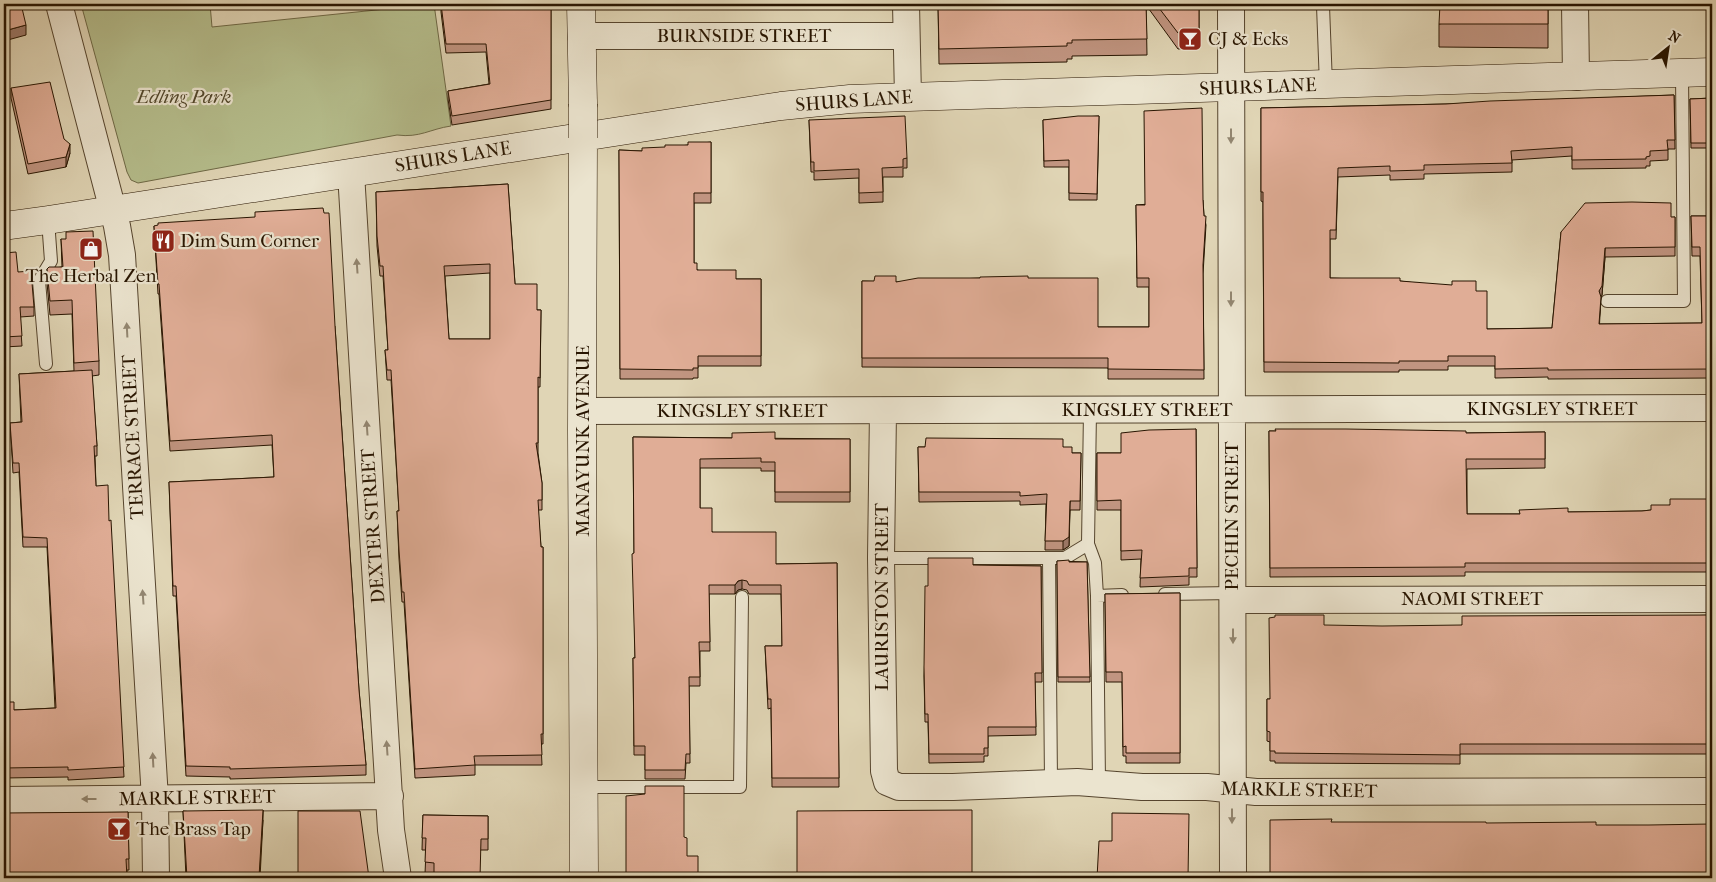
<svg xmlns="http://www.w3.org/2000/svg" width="1716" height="882" viewBox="0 0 1716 882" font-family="'IM FELL French Canon',serif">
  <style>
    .green { fill: #b5bd8c; stroke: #6e6946 }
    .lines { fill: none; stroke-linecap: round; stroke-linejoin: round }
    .lane-casing { stroke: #56452e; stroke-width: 14 }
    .street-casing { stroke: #56452e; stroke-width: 28 }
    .secondary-casing { stroke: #281501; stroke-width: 29 }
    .lane { stroke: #ebe4cf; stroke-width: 12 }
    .street { stroke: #ebe4cf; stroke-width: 26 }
    .secondary { stroke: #ebe4cf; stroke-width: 28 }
    .secondary-bridge-casing { stroke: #281501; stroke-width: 29; stroke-linecap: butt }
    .secondary-bridge { stroke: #ebe4cf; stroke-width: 28 }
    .wall { fill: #c19581; stroke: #281501; fill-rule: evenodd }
    .shaded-wall { fill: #9d7969; stroke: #281501 }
    .building { fill: #e0ad96; stroke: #281501; fill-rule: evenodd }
    .oneway { fill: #938772 }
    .labels { text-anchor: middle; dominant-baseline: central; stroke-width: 4.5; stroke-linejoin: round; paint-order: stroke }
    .street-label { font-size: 19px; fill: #281501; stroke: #ebe4cf }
    .poi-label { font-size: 19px; fill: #281501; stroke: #ebe4cf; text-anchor: start }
    .park-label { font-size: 19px; font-style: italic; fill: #52472b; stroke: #ebe4cf }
  </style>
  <rect width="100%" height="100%" fill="#e0d5b5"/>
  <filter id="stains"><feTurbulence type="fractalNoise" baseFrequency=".004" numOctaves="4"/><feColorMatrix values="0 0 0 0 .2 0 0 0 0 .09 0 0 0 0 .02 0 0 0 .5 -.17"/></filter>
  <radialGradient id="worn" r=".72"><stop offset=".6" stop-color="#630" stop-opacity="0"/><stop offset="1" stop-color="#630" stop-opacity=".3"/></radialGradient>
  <path class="green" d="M81,4H210L212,27L434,4L451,126C430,129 420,138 397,135L138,183L131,180L127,172Z"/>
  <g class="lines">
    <g class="lane-casing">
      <path id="lane" d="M1323,6L1326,85
        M1607,301H1684L1682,73
        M46,364L39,281L51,261L48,220
        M1088,544L1095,563L1097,596
        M881,558H1065L1088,544L1090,411
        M1049,558L1051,782
        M1165,594L1233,593
        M1099,783L1097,596L1122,595
        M584,787H740L742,597"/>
    </g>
    <g class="street-casing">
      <path id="street" d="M59,4L117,226L122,255L155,799L156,878
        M906,4L908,97
        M1231,4L1233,878
        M1575,4L1576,77
        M581,36H906
        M351,173L391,830L398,878
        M582,411L1712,408
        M883,411L881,558L884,771L887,782L899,787H953L1077,782L1142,787H1207L1256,792L1712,791
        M1233,600L1712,599
        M4,800L390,796"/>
    </g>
    <g class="secondary-casing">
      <path id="secondary" d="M581,4L583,104
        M583,138L582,431L584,878
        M4,226L48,220L781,106L850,99L908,97L1712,72"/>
    </g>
    <use href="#lane" class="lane"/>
    <use href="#street" class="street"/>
    <use href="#secondary" class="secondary"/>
    <g class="secondary-bridge-casing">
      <path id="secondary-bridge" d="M583,138V104"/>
    </g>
    <use href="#secondary-bridge" class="secondary-bridge"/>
  </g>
  <path class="wall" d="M247,4H285V5L247,8Z
    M441,4H551V109L452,125L448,99V91L489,84L486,52L446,53L441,12Z
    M612,4H876V8H779V5L720,7L612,6Z
    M938,4H1199V48L1178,49L1146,5L1147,55L1072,56V59H1067V62L939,64Z
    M1548,4V48L1439,47V24Z
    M11,88L70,153L66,167L28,174L11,98Z
    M1674,95L1675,149H1668V160L1650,161V166H1646V168L1572,169V156L1512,160V172L1424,174V179L1390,180V175L1338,177L1336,239H1330V278L1400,281L1476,291L1487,329L1552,328L1561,232L1675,217V256L1605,257L1602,295L1601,297L1599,324L1702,323L1700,256H1692L1691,216H1712V378L1548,379V377L1495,378V366H1448V370H1399V372H1264L1263,220V202L1261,201V108L1446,104Z
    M1712,98V148H1691L1690,99Z
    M1099,116L1097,200H1069V167H1044L1043,120Z
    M809,120L907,158V168H903V177H883V202L859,203V178L814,180V172H811Z
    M711,142V203H694V263L697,270L736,279H761V366H698V378H693V379H620L619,150L642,151Z
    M508,184L515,284L537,310H541L540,387H538V453L542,483V510H538L541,547H543V744H541L542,765H475V775L415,778L404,602H402L399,559L397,511H399L391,380H387L385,350H388L383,276H380L377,246L376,192ZM490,273V339H449L445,276Z
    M1203,200L1204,216L1206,225L1203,274L1204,379H1108V368L862,367V281L896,282L980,278H1028L1098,327H1149V287H1137L1136,205Z
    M154,226L335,326L359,690L366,765V775L230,779V777L186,776L176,596H173L169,482L274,477L272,445L170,451L159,294H158Z
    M61,239L99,361V375L92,376L97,446V456H95L96,486L109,521L124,777L68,780V777L4,778V702L14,710L55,708L47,547H23L19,472L13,473L10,423L21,422L19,374L74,371L72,314L50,315L47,283V269L62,267Z
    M4,253L18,272L34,307V316L20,317L22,346L4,347Z
    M1196,429L1197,577H1189V585L1140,587L1141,559L1121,560V510H1097V453H1121Z
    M1269,431L1466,433L1545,432V468L1467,469V514H1519L1568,512L1642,511L1651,510L1670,505L1712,499V572H1465V576L1270,577Z
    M633,437L850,439V502H775V471H761V468H700V508L712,532L776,564L837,563L839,787H772L771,708L768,709L765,646H782L781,594H749L747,590L742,589L738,590L735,594H709L710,651H700V686H689L690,763H686L685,779H645V755H634L633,658H635Z
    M918,447H1063L1072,453H1081L1080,510H1070L1069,546L1063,550H1045L1046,504L1020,505V501L919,502Z
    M1057,561L1087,562L1090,682H1058Z
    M973,565L1041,566L1042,682H1035L1036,735L988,736V756H984V762L929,763L928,722H925L924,676L928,586Z
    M1180,593V763H1126V756H1123L1122,682H1106L1105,594Z
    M1712,615V754H1460V764L1275,763V761H1270V742L1267,741V699H1270L1462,625Z
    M183,811L263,820L260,878H186Z
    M128,812L129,870H127V878H4Z
    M423,815L488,816V850H481L434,874H425L426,850H422Z"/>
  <path class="shaded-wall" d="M26,25V35L4,41V31Z
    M70,144V153L66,167V157Z
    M1605,248V257L1602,295L1601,297L1599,333V291Z
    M1070,501L1069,546L1063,550V541Z
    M742,580V589L738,590L735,594V585L738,581Z
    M263,810V820L259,878Z"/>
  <path class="building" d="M4,4H21L26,25L4,31Z
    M441,4H551V100L452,116L448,91L490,84L486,44H446Z
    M938,4H1146L1147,39L1072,40V43H1067V46L939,49Z
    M1156,4H1199V32L1178,33Z
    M1440,4H1548V24H1439Z
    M50,82L64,139L70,144L66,157L28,164L11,88Z
    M1674,95L1675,140H1667L1668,150L1650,151V156L1646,157V159L1572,160V147L1511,151L1512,163L1424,165V170L1390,171V166L1338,168L1336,230H1330V278H1400V281L1452,285V281H1476V291H1487V329L1552,328L1561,232L1585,203L1632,202L1671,203V217H1675V247L1605,248L1602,286L1599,291L1601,297L1599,324L1702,323L1700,247H1692L1691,216H1712V369L1548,370V368L1495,369V356H1448V361H1399V363L1264,362L1263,211V192H1261V108L1446,104L1490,101Z
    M1712,98V143H1691L1690,99Z
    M1202,108L1203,200L1204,216H1206L1203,265L1204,370L1108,369V358H862V281H874L875,276H896V282L918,278H980V277L1028,276V278H1098V327H1149V278H1137L1136,205H1145L1144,111Z
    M905,116L907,158L903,159V167L882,168L883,192L859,193V169L814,171V162H811L809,120Z
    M1078,116H1099L1097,194L1069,193V160L1044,161L1043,120Z
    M688,142H711V193H694V263H697V270H736V279H761V356H698V368H693V370L620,369L619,150L642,151V148L665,147V145H688Z
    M508,184L515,284H537V310H541L540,378L538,377V443H536L542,483V500H538L541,547H543V734H541L542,755L474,756L475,765L415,769L404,592H402L399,550L397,511H399L391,370H387L385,350H388L383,266H380L377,236L376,192ZM490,264V339H449L444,266Z
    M323,208L324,213H329L335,326L359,690L366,765L230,769V767L186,766L176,586H173L169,482L274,477L272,435L170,441L159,284H158L154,226L158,225V223L255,217V212Z
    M93,231L99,361L74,363L72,300L50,301L47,269L49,267H63L61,239H66V232Z
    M16,252L18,272L31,271L34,307H20L22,336L4,337V253Z
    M92,370L97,446H94L96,486L108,485L109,521L111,520L124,767L68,770V767L4,768V702H14V710L56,708L47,538L23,537L19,463H13L10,423L22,422L19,374Z
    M1196,429L1197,568H1189V576L1140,578L1142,550L1121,551V500L1097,501V453H1121V433L1149,430Z
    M1275,429H1346L1466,431V433L1545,432V459H1466L1467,514H1520L1519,510L1568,508V512L1642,511L1651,510V505H1670V499H1712V563H1465V567L1270,568L1269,431H1276Z
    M775,432V439H850V492H775V462H761V458L700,459V508H712V532H776V564L837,563L839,778H772L771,699H768L765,646H782L781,585H749L747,581L742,580L738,581L735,585H709L710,642H699L700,677H689L690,754H686L685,770H645V746H634L633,658H635L632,554L634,553L633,437L732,438V433Z
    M926,438L1063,439V447H1072V453H1081L1080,501H1070L1069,537L1063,541H1045L1047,494L1020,496V492H919L918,447H925Z
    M928,558H973V565L1041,566L1042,673H1035L1036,727H988V748H984V754H929L928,714H925L924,667L925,586H928Z
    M1069,560V562H1087L1090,677H1058L1057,561Z
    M1180,593V753H1126V746L1123,747L1122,672H1106L1105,594Z
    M1275,615H1324V625L1382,626L1462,625V616L1712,615V744H1460V755L1275,753V751H1270V732L1267,731V699H1270L1269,618L1275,617Z
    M645,786H684V837L687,838V856H698V878H626V796L645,794Z
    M263,810L259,877H236V878H187L183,811Z
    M972,810V878H797V811Z
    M298,811H360L369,878H300V876H298Z
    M128,812L129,859H126L127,878H85V875H83V873H40V878H4V813Z
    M1112,813L1189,814L1188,878H1097L1099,841H1112Z
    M423,815L488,816V839H481L480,878H434V863L425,862L426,838H422Z
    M1711,818H1712V878H1270V820L1332,819L1331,822H1486V823L1596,822V825H1649L1711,824Z"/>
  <defs><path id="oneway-solid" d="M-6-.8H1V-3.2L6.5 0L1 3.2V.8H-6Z" transform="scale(1.25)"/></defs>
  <g class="oneway">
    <use href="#oneway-solid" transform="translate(1231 136) rotate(90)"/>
    <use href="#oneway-solid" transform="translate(357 266) rotate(-94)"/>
    <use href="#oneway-solid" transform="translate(1231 299) rotate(90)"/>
    <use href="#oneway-solid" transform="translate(127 330) rotate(-93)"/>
    <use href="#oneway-solid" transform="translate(367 428) rotate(-94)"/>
    <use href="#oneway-solid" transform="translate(143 597) rotate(-94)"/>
    <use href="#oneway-solid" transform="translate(1233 636) rotate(90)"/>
    <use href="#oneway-solid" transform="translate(387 748) rotate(-94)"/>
    <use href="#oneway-solid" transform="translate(153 760) rotate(-93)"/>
    <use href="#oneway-solid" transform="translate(89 799) rotate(180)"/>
    <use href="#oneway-solid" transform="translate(1232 816) rotate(90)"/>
  </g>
  <defs>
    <g id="bar-square" transform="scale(1.25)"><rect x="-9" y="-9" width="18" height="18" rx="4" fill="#8f2418" stroke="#ebe4cf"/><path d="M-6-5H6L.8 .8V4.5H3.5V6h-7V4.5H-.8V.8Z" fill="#fff"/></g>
    <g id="restaurant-square" transform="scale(1.25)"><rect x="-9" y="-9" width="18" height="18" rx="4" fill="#8f2418" stroke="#ebe4cf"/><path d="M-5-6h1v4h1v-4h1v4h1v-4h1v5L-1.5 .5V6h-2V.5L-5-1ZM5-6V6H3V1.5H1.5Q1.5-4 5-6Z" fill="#fff"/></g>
    <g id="shop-square" transform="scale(1.25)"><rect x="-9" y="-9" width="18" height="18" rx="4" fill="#8f2418" stroke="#ebe4cf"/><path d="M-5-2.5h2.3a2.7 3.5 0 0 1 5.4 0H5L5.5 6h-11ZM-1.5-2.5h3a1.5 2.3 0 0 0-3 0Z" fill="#fff"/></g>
  </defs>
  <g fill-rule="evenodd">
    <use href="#bar-square" x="1190" y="39"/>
    <use href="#restaurant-square" x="163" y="241"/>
    <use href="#shop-square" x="91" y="249"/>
    <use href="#bar-square" x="119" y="829"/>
  </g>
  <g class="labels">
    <g class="street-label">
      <text x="744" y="36">BURNSIDE STREET</text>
      <text transform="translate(1258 87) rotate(-2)">SHURS LANE</text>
      <text transform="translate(854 101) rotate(-4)">SHURS LANE</text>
      <text transform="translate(453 157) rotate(-9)">SHURS LANE</text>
      <text x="1552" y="409">KINGSLEY STREET</text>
      <text x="1147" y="410">KINGSLEY STREET</text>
      <text x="742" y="411">KINGSLEY STREET</text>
      <text transform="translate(133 437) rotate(-93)">TERRACE STREET</text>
      <text transform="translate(583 441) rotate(-90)">MANAYUNK AVENUE</text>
      <text transform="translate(1232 516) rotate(-90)">PECHIN STREET</text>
      <text transform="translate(373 526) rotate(-94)">DEXTER STREET</text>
      <text transform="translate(882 597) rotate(-90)">LAURISTON STREET</text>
      <text x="1472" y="599">NAOMI STREET</text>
      <text transform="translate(1299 790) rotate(1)">MARKLE STREET</text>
      <text transform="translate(197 798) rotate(-1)">MARKLE STREET</text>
    </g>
    <g class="poi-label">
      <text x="1208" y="39">CJ &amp; Ecks</text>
      <text x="180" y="241">Dim Sum Corner</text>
      <text x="91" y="276" text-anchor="middle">The Herbal Zen</text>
      <text x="136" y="829">The Brass Tap</text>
    </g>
    <g class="park-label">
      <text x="184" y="97">Edling Park</text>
    </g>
  </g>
  <rect width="1716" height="882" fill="none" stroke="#e0d5b5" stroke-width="20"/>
  <rect x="5" y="5" width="1706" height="872" fill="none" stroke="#281501" stroke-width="2.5"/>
  <rect x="10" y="10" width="1696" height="862" fill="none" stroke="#281501"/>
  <g transform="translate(1668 48) rotate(30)" stroke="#ebe4cf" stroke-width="4" paint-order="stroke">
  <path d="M0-4L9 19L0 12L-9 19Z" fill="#281501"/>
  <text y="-8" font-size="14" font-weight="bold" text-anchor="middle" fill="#281501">N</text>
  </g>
  <rect width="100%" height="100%" filter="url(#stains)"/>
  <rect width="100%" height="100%" fill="url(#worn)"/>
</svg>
